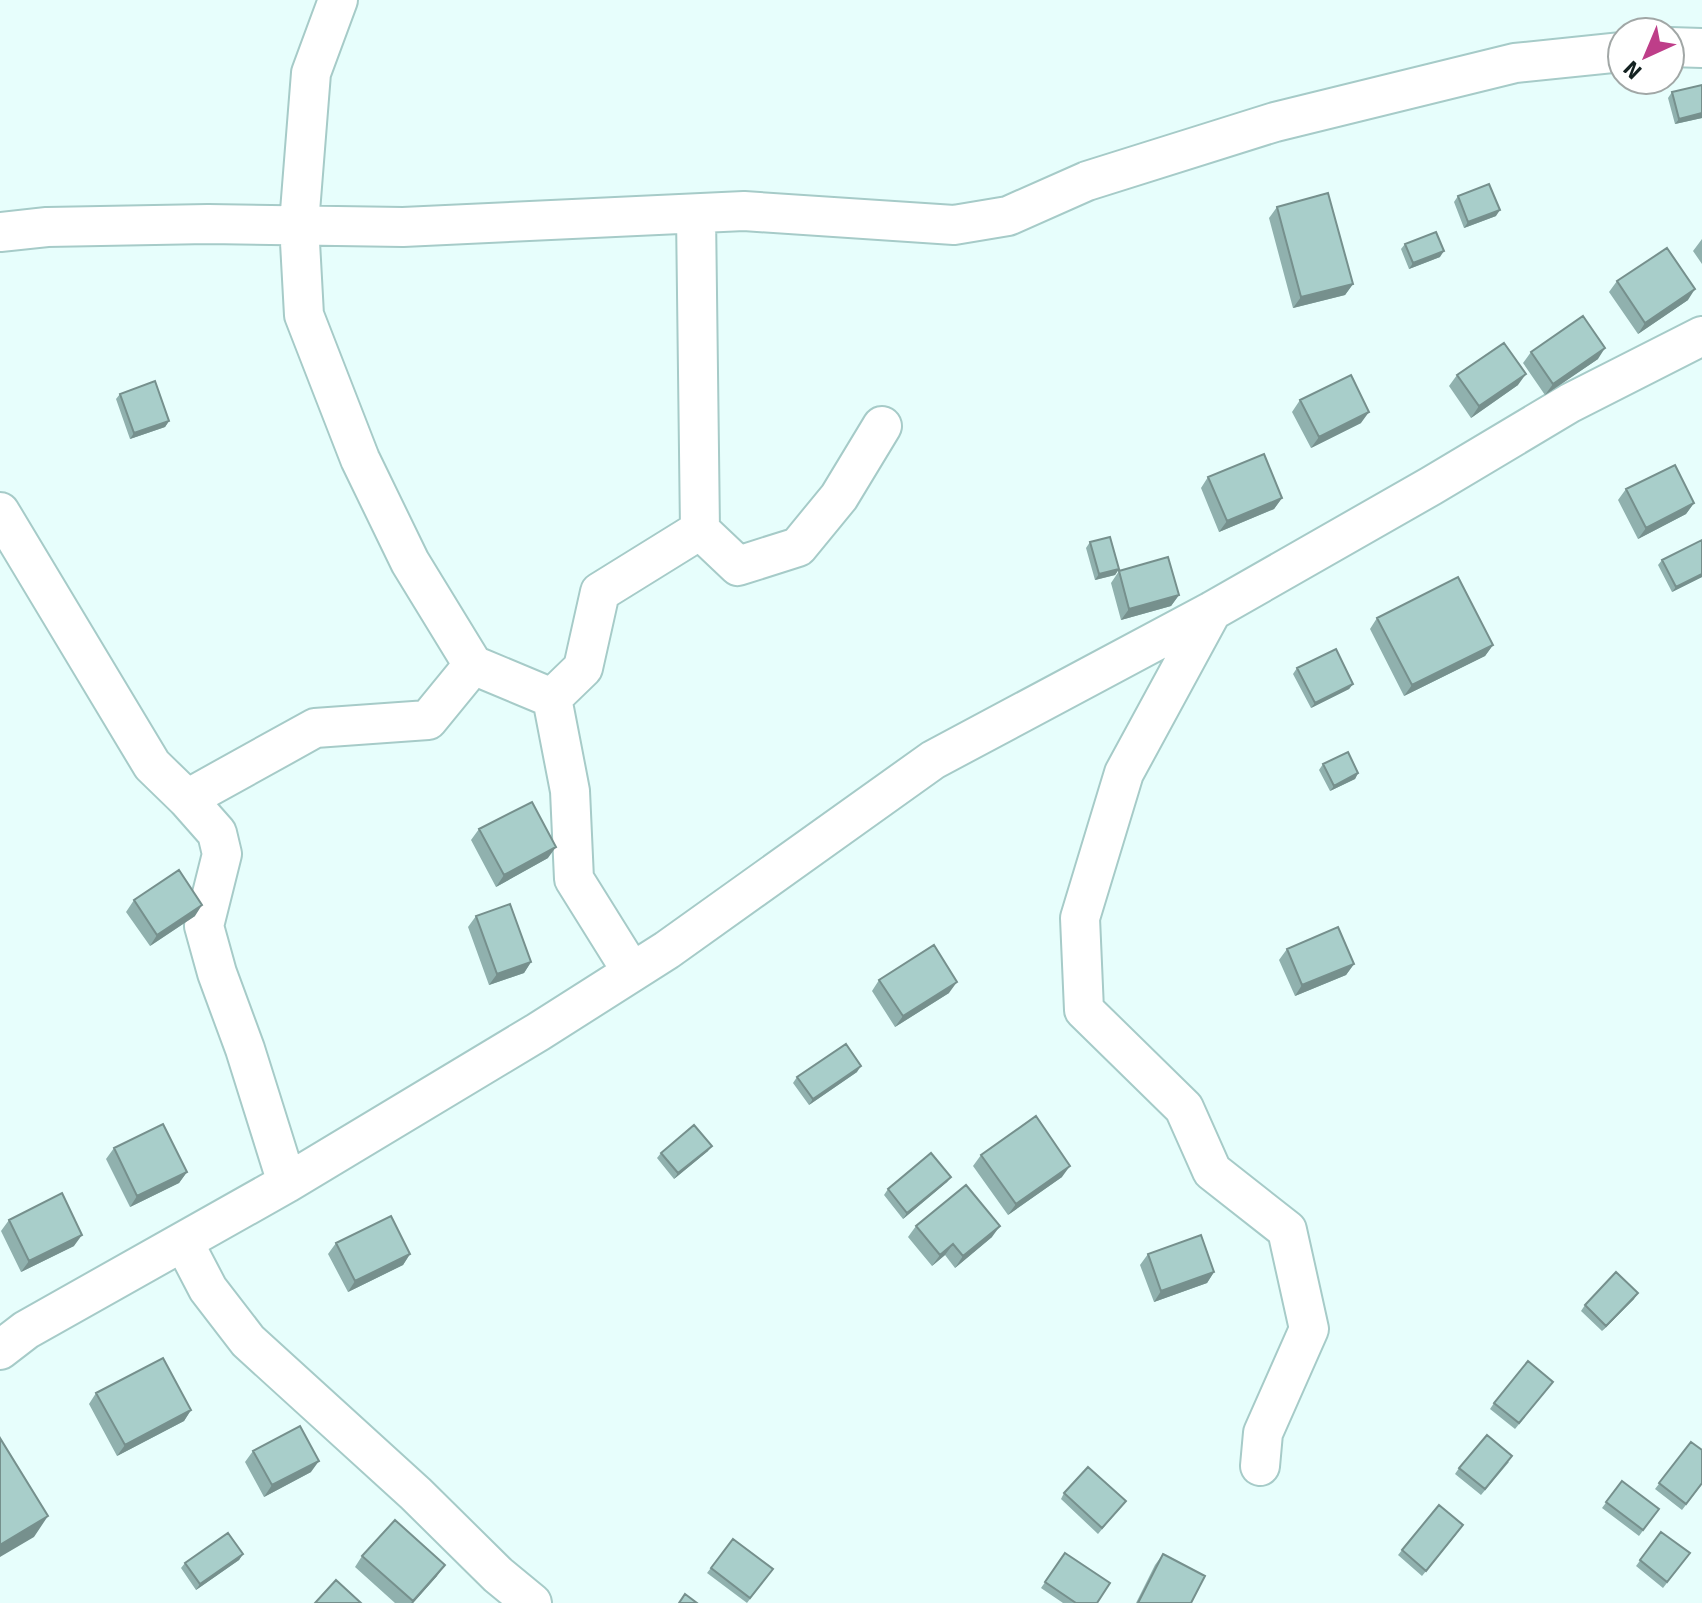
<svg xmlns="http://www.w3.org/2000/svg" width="1702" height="1603" viewBox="0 0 1702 1603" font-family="Signika,sans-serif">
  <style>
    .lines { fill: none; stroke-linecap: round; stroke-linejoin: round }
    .street-casing { stroke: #a6cbc8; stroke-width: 42 }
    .street { stroke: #fff; stroke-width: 38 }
    .wall { fill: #90b1ae }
    .shaded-wall { fill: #76908d }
    .building { fill: #a8ceca; stroke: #76908d; stroke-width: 2 }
  </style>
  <rect width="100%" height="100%" fill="#e7fefc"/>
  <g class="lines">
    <g class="street-casing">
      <path id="street" d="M338,0L311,73L299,224L304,315L360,459L410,562L473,665L552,698L570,791L574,879L632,972
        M1670,47L1702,48
        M696,214L700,530L738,566L798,547L839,497L882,426
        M0,232L47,227L208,224L403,227L744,211L954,225L1008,216L1087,181L1275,122L1515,63L1622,52
        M0,512L152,765L187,799L217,833L222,854L204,926L217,973L245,1049L287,1183
        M1212,611L1124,773L1080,918L1084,1010L1184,1108L1212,1171L1287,1230L1309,1329L1263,1433L1260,1466
        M552,698L583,668L600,592L700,530
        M187,799L315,728L428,720L473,665
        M184,1243L208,1289L248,1341L416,1494L498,1575L532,1603
        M0,1350L26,1330L287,1183L538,1032L667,950L933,760L1212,611L1431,486L1570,403L1702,336"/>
    </g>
    <use href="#street" class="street"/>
  </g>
  <path class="wall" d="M1672,92L1702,118L1675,124L1668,98Z
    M1458,196L1496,216L1464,228L1454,202Z
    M1277,207L1353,284L1345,295L1293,308L1269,218Z
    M1702,239V264L1693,251Z
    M1405,244L1440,257L1409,269L1401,249Z
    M1617,281L1688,300L1638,334L1609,292Z
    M1531,352L1598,359L1545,395L1523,363Z
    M1457,375L1518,385L1471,418L1449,386Z
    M120,394L169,421L165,427L130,439L116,399Z
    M1300,400L1361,423L1311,448L1292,412Z
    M1208,477L1282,498L1274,509L1219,532L1201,488Z
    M1626,489L1694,503L1686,514L1638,539L1618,500Z
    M1090,542L1119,569L1115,575L1095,580L1086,548Z
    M1662,560L1702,577L1672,592L1658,565Z
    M1119,571L1179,595L1171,606L1121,620L1111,583Z
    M1377,618L1493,645L1485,656L1404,696L1370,629Z
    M1297,668L1353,684L1349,689L1311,708L1293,674Z
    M1323,764L1358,773L1355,779L1330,791L1319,770Z
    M479,829L548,858L496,887L471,840Z
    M134,900L195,916L150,946L126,912Z
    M476,916L531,962L524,973L489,985L468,927Z
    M1287,949L1354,964L1346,975L1295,996L1279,960Z
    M879,980L949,993L895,1027L872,991Z
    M857,1072L809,1105L793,1083L797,1077Z
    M114,1148L187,1172L179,1183L130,1207L106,1159Z
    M708,1151L674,1179L657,1158L661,1153Z
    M981,1155L1062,1177L1008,1215L973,1166Z
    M951,1177L947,1182L903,1219L884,1195L888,1189Z
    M9,1220L74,1246L21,1272L1,1231Z
    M916,1226L992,1237L955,1268L945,1255L932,1266L908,1237Z
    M336,1243L410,1254L403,1265L348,1292L328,1254Z
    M1148,1254L1214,1272L1207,1283L1154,1302L1140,1265Z
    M1634,1299L1602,1331L1581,1311L1585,1305Z
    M1553,1382L1515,1429L1490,1409L1494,1403Z
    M96,1393L191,1410L184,1421L117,1456L89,1404Z
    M1691,1442L1702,1484L1682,1510L1655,1489Z
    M253,1451L311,1472L264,1497L245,1462Z
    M1509,1462L1481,1495L1455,1474L1459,1468Z
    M1622,1481L1659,1509L1639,1536L1602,1508Z
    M1064,1493L1126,1501L1098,1534L1061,1499Z
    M1459,1531L1422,1576L1398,1555L1402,1550Z
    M1661,1532L1690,1553L1663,1588L1636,1566Z
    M733,1539L773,1569L747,1603L707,1573Z
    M1065,1553L1097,1603H1063L1041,1588Z
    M243,1554L239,1560L196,1590L181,1568L185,1563Z
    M1163,1554L1191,1603H1136L1155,1565Z
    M362,1556L437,1576L413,1603H395L355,1567Z"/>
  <path class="shaded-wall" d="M1702,113V118L1675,124L1679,119Z
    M1500,210L1496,216L1464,228L1468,222Z
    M1444,251L1440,257L1409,269L1413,263Z
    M1353,284L1345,295L1293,308L1301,297Z
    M1695,289L1688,300L1638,334L1645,323Z
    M1605,348L1598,359L1545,395L1553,384Z
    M1526,374L1518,385L1471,418L1479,406Z
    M1369,412L1361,423L1311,448L1319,437Z
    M169,421L165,427L130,439L134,433Z
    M1282,498L1274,509L1219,532L1227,521Z
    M1694,503L1686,514L1638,539L1646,528Z
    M1119,569L1115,575L1095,580L1099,574Z
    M1702,574V577L1672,592L1676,587Z
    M1179,595L1171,606L1121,620L1129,609Z
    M1493,645L1485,656L1404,696L1412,685Z
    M1353,684L1349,689L1311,708L1315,703Z
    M1358,773L1355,779L1330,791L1334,786Z
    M556,847L548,858L496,887L504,875Z
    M202,905L195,916L150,946L157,935Z
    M531,962L524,973L489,985L497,974Z
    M1354,964L1346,975L1295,996L1302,985Z
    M957,982L949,993L895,1027L903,1016Z
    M861,1066L857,1072L809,1105L813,1099Z
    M712,1146L708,1151L674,1179L678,1173Z
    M1070,1166L1062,1177L1008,1215L1016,1204Z
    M187,1172L179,1183L130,1207L137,1196Z
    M951,1177L947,1182L903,1219L907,1213Z
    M1000,1226L992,1237L955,1268L963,1256Z
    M82,1235L74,1246L21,1272L29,1261Z
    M953,1244L945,1255L932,1266L940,1255Z
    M410,1254L403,1265L348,1292L355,1281Z
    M1214,1272L1207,1283L1154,1302L1161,1291Z
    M1638,1293L1634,1299L1602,1331L1606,1326Z
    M191,1410L184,1421L117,1456L125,1445Z
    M319,1461L311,1472L264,1497L272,1485Z
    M48,1516L34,1537L0,1557V1545Z
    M243,1554L239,1560L196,1590L200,1584Z
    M445,1565L437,1576L413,1603H411Z"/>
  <path class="building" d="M1702,85V113L1679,119L1672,92Z
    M1489,184L1500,210L1468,222L1458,196Z
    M1328,193L1353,284L1301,297L1277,207Z
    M1436,232L1444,251L1413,263L1405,244Z
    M1667,248L1695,289L1645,323L1617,281Z
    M1583,316L1605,348L1553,384L1531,352Z
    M1504,343L1526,374L1479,406L1457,375Z
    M1351,375L1369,412L1319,437L1300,400Z
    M155,381L169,421L134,433L120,394Z
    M1264,454L1282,498L1227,521L1208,477Z
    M1675,465L1694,503L1646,528L1626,489Z
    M1110,537L1119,569L1099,574L1090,542Z
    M1702,540V574L1676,587L1662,560Z
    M1168,557L1179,595L1129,609L1119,571Z
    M1458,577L1493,645L1412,685L1377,618Z
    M1336,649L1353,684L1315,703L1297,668Z
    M1348,752L1358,773L1334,786L1323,764Z
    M532,802L556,847L504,875L479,829Z
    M179,870L202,905L157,935L134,900Z
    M510,904L531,962L497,974L476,916Z
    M1338,927L1354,964L1302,985L1287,949Z
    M934,945L957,982L903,1016L879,980Z
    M846,1044L861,1066L813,1099L797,1077Z
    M1036,1116L1070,1166L1016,1204L981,1155Z
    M163,1124L187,1172L137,1196L114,1148Z
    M694,1125L712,1146L678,1173L661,1153Z
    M931,1153L951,1177L907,1213L888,1189Z
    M966,1185L1000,1226L963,1256L953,1244L940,1255L916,1226Z
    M62,1193L82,1235L29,1261L9,1220Z
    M391,1216L410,1254L355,1281L336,1243Z
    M1201,1235L1214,1272L1161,1291L1148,1254Z
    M1616,1272L1638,1293L1606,1326L1585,1305Z
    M163,1358L191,1410L125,1445L96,1393Z
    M1528,1361L1553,1382L1519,1423L1494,1403Z
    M300,1426L319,1461L272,1485L253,1451Z
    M1487,1435L1512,1456L1485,1489L1459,1468Z
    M0,1438L48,1516L0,1545Z
    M1691,1442L1702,1450V1483L1686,1504L1659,1483Z
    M1088,1467L1126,1501L1102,1528L1064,1493Z
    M1622,1481L1659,1509L1643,1530L1606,1502Z
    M1439,1505L1463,1525L1426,1571L1402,1550Z
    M395,1520L445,1565L413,1601L362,1556Z
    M1661,1532L1690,1553L1667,1582L1640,1560Z
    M228,1533L243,1554L200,1584L185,1563Z
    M733,1539L773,1569L750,1598L711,1568Z
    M1065,1553L1110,1583L1097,1603H1076L1045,1582Z
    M1163,1554L1205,1576L1191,1603H1138Z
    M336,1580L361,1603H315Z
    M685,1594L697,1603H679Z"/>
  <g transform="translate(1646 56) rotate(224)"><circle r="38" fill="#ffffff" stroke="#a1a7a6" stroke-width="2"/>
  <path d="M0-6L14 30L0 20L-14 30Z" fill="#be3e89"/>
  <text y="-12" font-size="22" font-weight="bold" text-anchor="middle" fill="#142221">N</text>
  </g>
</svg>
